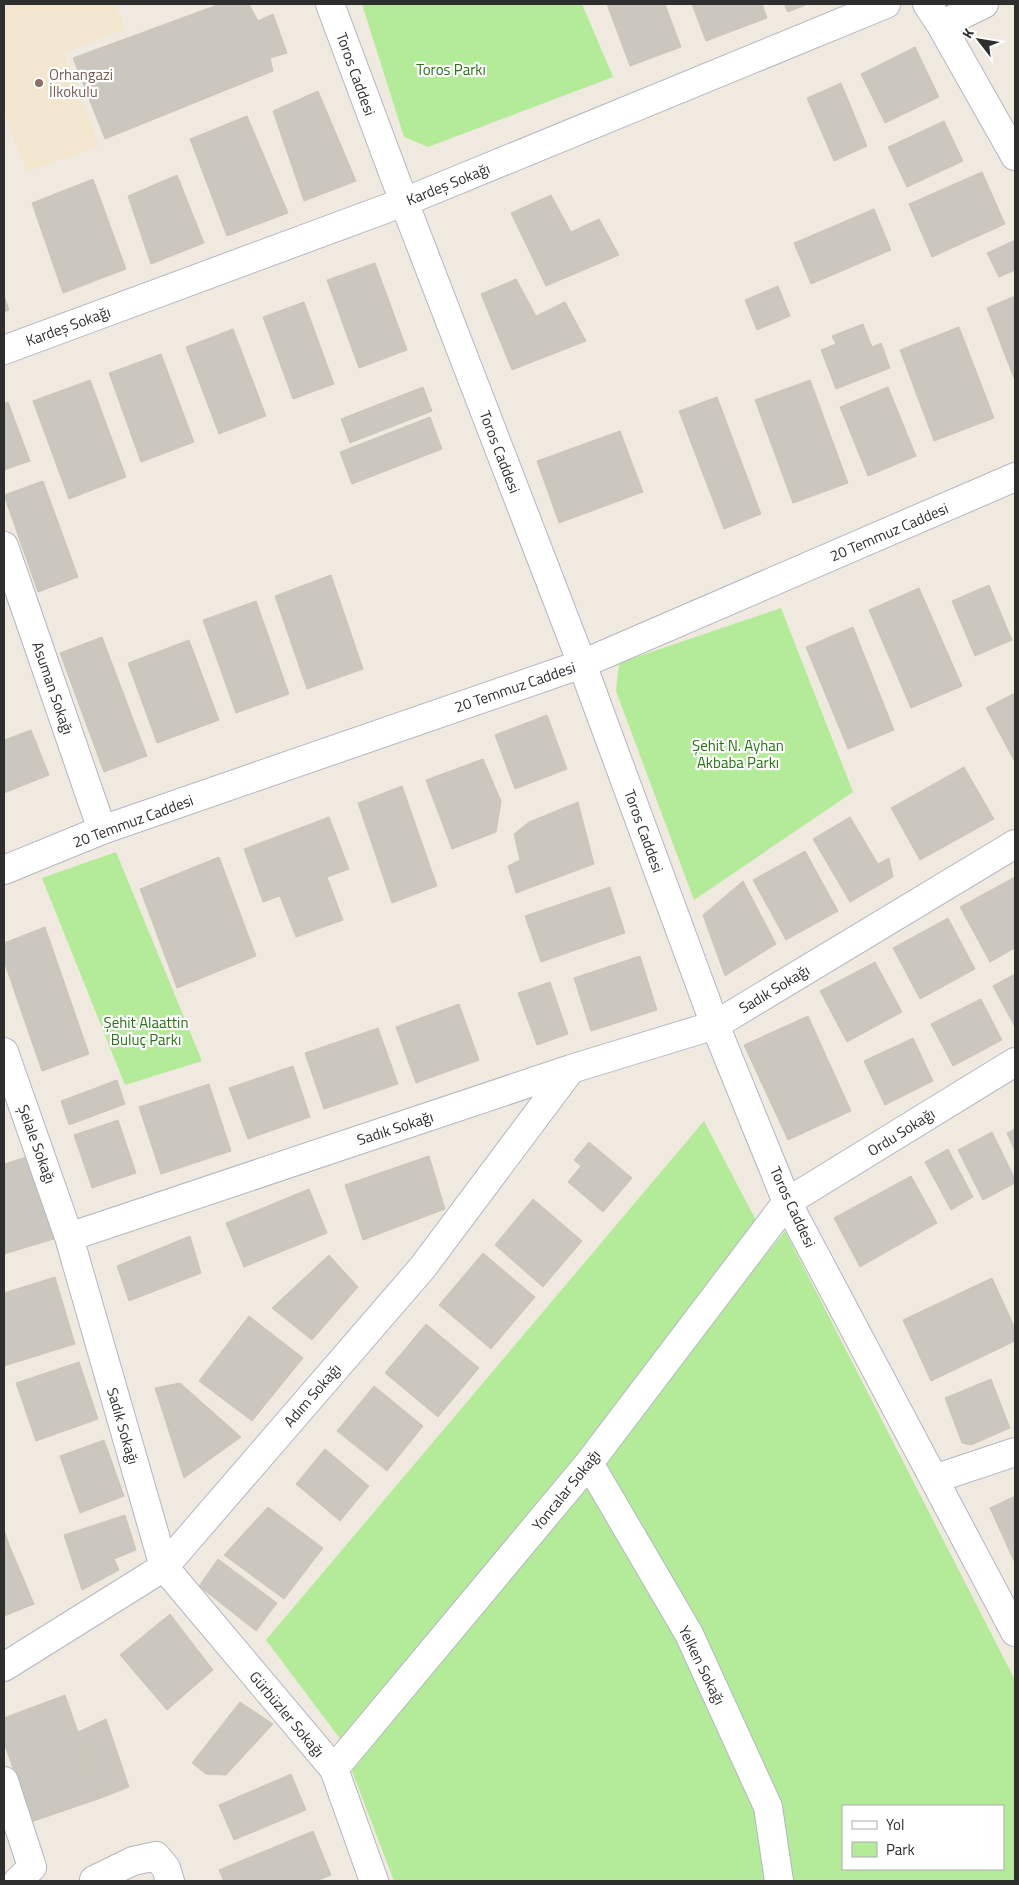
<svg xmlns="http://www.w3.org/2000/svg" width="1019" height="1885" viewBox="0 0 1019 1885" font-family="'Titillium Web',sans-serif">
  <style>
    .education { fill: #f2e7ce }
    .green { fill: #b3eb98; fill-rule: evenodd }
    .building { fill: #cbc7be; stroke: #ccc5b8 }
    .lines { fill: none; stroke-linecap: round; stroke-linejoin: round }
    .minor-casing { stroke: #b3b6c2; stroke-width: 30 }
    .minor { stroke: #fff; stroke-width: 28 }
    .education-dot { fill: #8d6e63; stroke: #fff; stroke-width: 2 }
    .labels { text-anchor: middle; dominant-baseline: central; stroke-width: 4.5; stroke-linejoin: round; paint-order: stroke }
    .park-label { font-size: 15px; fill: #277414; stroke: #fff }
    .education-label { font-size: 15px; fill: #785e54; stroke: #fff; text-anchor: start }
    .street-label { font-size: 15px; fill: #2e2e2e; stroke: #fff }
  </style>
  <rect width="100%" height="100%" fill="#f0e9df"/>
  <path class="education" d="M4,4H116L125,29L64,53L99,146L27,172L4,113Z"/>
  <path class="green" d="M362,4H582L613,77L428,147L404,137Z
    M781,608L853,792L694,900L616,691L619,663Z
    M116,852L202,1061L125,1085L42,878Z
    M704,1121L760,1228L344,1744L266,1640Z
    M785,1231L1015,1680V1881H394L352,1771ZM843,1806H1003V1869H843Z"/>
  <path class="building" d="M220,4H249L258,21L273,14L287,53L270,58L273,71L105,139L73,58Z
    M607,4H665L681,47L630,66Z
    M692,4H762L767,18L706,41Z
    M784,4H808L788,12Z
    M915,47L939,97L885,123L861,74Z
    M841,83L867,146L834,161L807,98Z
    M318,91L356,181L304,201L273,111Z
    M247,116L288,213L227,236L190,139Z
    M944,121L963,161L907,187L888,147Z
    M982,172L1005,224L932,257L909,204Z
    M177,175L204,243L151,264L128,196Z
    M93,179L126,269L63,293L32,203Z
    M551,195L571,232L599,219L619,255L546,286L511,213Z
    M874,209L891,250L811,284L794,243Z
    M1015,240V270L999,277L987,253Z
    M375,263L407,350L359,368L327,280Z
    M516,279L536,316L565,302L586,341L512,370L481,294Z
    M778,286L790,316L757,330L745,300Z
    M4,295L9,310L4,312Z
    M1015,296V381L987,308Z
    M304,302L334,384L293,399L263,317Z
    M863,324L872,347L881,343L890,368L836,389L821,350L836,344L832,336Z
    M959,327L994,418L934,441L900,350Z
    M233,329L266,416L219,434L186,347Z
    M161,354L194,442L141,462L109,373Z
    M90,380L126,477L69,499L33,401Z
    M810,380L848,483L793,503L755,400Z
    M423,387L432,411L350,443L341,419Z
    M888,387L916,456L868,476L840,407Z
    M717,397L761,514L724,529L679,411Z
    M8,402L30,461L4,470V404Z
    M430,417L442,449L352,484L340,452Z
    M620,431L643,492L559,523L537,461Z
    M43,481L78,577L38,592L4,495Z
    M331,575L363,669L307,689L275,596Z
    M989,585L1012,640L975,656L952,601Z
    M919,588L962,686L911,708L869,610Z
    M256,601L289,694L236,713L203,620Z
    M853,627L894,730L848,749L806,647Z
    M102,637L147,756L104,772L60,653Z
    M189,640L219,720L157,743L128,663Z
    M1015,693V762L986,708Z
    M547,715L567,769L515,789L495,735Z
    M31,730L49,775L4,793V740Z
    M483,759L501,801L496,832L452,849L426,780Z
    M964,767L994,819L920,860L891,808Z
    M402,786L437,886L392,903L358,803Z
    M578,802L594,864L516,893L508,866L520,860L514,834L529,822Z
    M329,817L349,869L327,877L343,920L296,937L280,896L263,902L244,849Z
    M850,817L878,864L889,858L893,877L850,902L813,839Z
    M805,851L838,911L786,940L753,880Z
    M219,857L256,956L177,988L140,889Z
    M1015,877V948L990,962L960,907Z
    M743,881L776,944L725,976L703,915Z
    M610,887L625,933L541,962L525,916Z
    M948,918L975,969L920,999L893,948Z
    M45,927L89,1054L42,1071L4,961V943Z
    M640,956L657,1010L591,1031L574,978Z
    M875,962L902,1012L847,1042L820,991Z
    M1015,974V1027L993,986Z
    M550,982L568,1034L537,1045L518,993Z
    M981,999L1002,1040L953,1066L931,1024Z
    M459,1004L479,1060L416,1083L396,1027Z
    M808,1016L851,1111L788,1140L744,1045Z
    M378,1028L398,1084L324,1109L305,1053Z
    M913,1038L933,1081L885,1105L864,1061Z
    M293,1066L310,1117L248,1139L229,1088Z
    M117,1080L125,1104L69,1125L61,1101Z
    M209,1084L231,1151L161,1174L139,1107Z
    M118,1120L136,1173L92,1188L74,1135Z
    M1015,1129V1151L1007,1133Z
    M992,1132L1015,1179V1183L983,1200L958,1150Z
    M589,1142L632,1178L603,1212L568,1182L581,1166L574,1160Z
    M948,1149L973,1197L951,1210L925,1162Z
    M30,1156L54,1239L4,1254V1164Z
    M429,1156L445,1209L363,1240L345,1185Z
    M911,1176L937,1223L860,1267L834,1218Z
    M309,1189L327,1233L244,1267L226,1223Z
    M533,1199L582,1241L543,1287L495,1245Z
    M190,1236L201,1273L129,1301L117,1266Z
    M483,1253L535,1297L491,1349L439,1305Z
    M329,1255L358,1287L312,1340L272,1308Z
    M55,1277L75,1344L4,1366V1293Z
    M992,1278L1015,1328V1341L931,1381L903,1320Z
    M249,1316L303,1358L252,1421L199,1381Z
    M426,1324L479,1368L438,1417L385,1373Z
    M79,1362L98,1419L36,1441L16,1383Z
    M991,1379L1010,1428L971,1445L962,1443L945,1398Z
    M180,1383L241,1437L184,1478L155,1388Z
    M374,1386L423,1426L387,1471L337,1431Z
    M104,1440L124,1496L80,1513L60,1456Z
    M325,1449L369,1486L340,1521L296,1484Z
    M1015,1496V1561H1014L990,1508Z
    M268,1507L323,1548L284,1599L224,1555Z
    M125,1515L136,1550L114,1559L119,1570L82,1590L64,1535Z
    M4,1530L10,1547L4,1549Z
    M10,1547L34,1604L4,1616V1549Z
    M218,1559L277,1603L256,1631L199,1586Z
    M170,1614L213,1670L167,1710L120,1655Z
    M65,1695L101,1798L31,1822L4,1742V1718Z
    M240,1702L273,1724L226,1775L206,1774L192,1763Z
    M106,1719L129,1787L101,1798L78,1732Z
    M291,1774L306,1810L234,1840L219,1805Z
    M313,1831L331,1875L316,1881H224L219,1870Z"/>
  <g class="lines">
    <g class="minor-casing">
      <path id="minor" d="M330,4L404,202L582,664L715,1025L787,1202L1015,1632
        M927,4L941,25L1015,156
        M941,25L984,4
        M4,350L404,202L886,4
        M4,546L102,830
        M4,870L102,830L582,664L1015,477
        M4,1052L69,1237L164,1567L334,1769L374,1881
        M69,1237L571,1069L715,1025L1015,844
        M589,1463L689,1634L768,1807L779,1881
        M934,1479L1015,1452
        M4,1667L164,1567L423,1267L571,1069
        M334,1769L589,1463L787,1202L1015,1062
        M4,1781L32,1867L18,1881
        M94,1880L133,1861L156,1856L166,1868L170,1881"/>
    </g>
    <use href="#minor" class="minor"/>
  </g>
  <circle class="education-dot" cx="39" cy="83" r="5"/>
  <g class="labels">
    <g class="park-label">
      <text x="451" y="69">Toros Parkı</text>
      <text x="738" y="745">Şehit N. Ayhan<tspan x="738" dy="17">Akbaba Parkı</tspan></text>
      <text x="146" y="1022">Şehit Alaattin<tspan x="146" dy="17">Buluç Parkı</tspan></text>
    </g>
    <g class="education-label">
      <text x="49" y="74">Orhangazi<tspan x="49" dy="17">İlkokulu</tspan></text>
    </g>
    <g class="street-label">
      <text transform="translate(356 74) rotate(70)">Toros Caddesi</text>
      <text transform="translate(448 184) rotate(-22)">Kardeş Sokağı</text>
      <text transform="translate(68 326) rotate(-20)">Kardeş Sokağı</text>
      <text transform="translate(500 452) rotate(69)">Toros Caddesi</text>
      <text transform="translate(889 532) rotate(-23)">20 Temmuz Caddesi</text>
      <text transform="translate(515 687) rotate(-19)">20 Temmuz Caddesi</text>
      <text transform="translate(53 688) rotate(71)">Asuman Sokağı</text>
      <text transform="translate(133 821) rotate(-20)">20 Temmuz Caddesi</text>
      <text transform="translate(644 831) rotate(70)">Toros Caddesi</text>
      <text transform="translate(774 989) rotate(-31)">Sadık Sokağı</text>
      <text transform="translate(395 1128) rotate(-18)">Sadık Sokağı</text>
      <text transform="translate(901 1132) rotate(-32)">Ordu Sokağı</text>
      <text transform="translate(37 1144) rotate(70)">Şelale Sokağı</text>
      <text transform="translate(793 1207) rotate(65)">Toros Caddesi</text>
      <text transform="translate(312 1395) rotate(-49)">Adım Sokağı</text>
      <text transform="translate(123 1426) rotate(74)">Sadık Sokağı</text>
      <text transform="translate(566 1490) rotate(-51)">Yoncalar Sokağı</text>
      <text transform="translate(702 1665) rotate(64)">Yelken Sokağı</text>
      <text transform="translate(287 1714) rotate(50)">Gürbüzler Sokağı</text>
    </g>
  </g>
  <rect width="1019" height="1885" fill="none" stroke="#2e2e2e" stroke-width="10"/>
  <rect x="842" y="1805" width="162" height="65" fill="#ffffff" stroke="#ababab"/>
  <rect x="852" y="1821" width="25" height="8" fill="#ffffff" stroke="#ababab"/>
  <text x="886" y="1830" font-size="15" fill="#2e2e2e">Yol</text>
  <rect x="852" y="1842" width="25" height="15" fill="#b3eb98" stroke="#ababab"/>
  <text x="886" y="1855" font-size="15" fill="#2e2e2e">Park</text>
  <g transform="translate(979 40) rotate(301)" stroke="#ffffff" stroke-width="4" paint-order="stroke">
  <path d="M0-4L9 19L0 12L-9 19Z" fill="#2e2e2e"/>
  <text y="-8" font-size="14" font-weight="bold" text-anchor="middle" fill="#2e2e2e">K</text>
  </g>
</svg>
